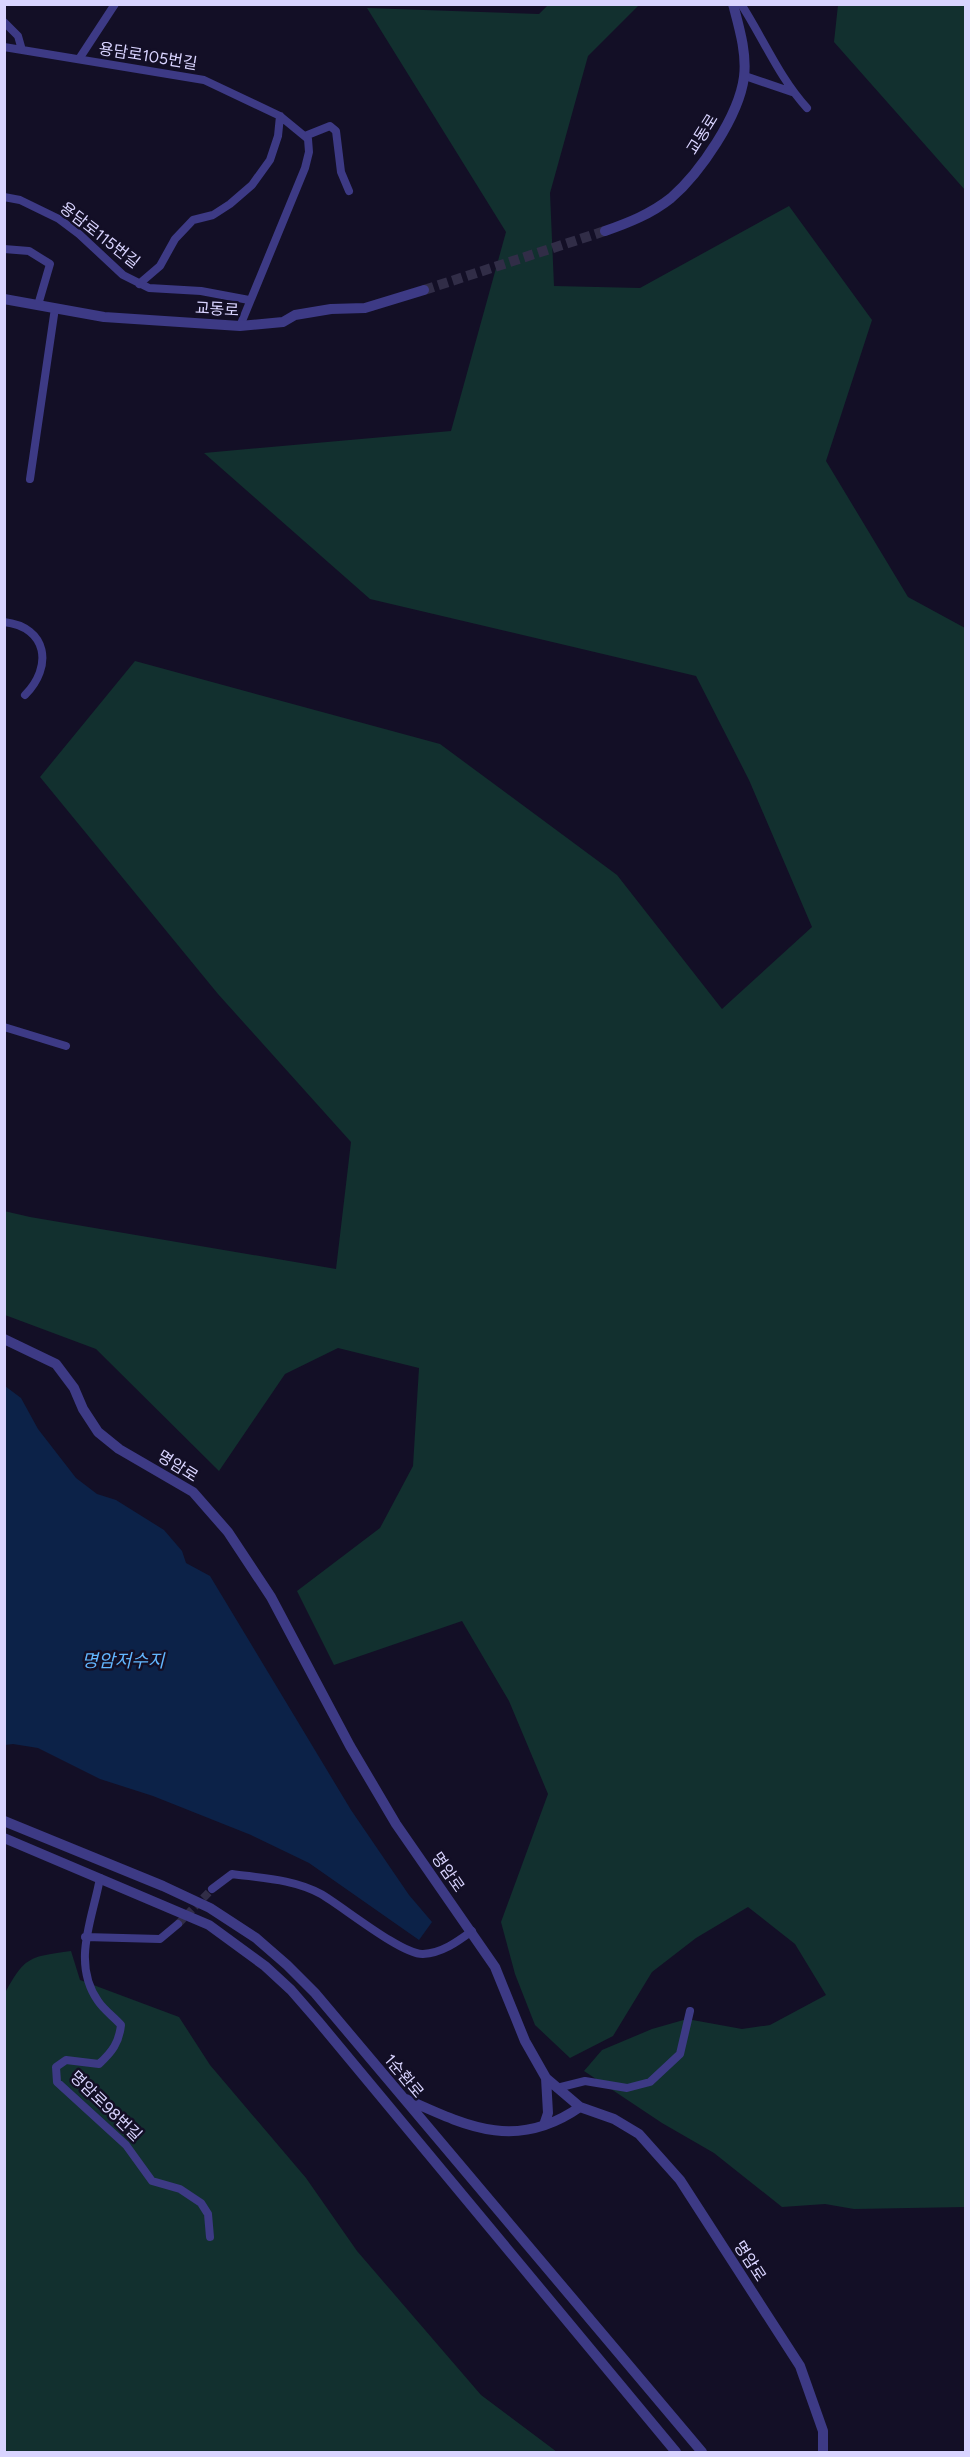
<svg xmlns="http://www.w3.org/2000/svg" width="970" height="2457" viewBox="0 0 970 2457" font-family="Figtree,'Noto Sans KR',sans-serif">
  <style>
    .green { fill: #12302f }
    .water { fill: #0c2248 }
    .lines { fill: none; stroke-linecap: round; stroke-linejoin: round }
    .minor-tunnel { stroke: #312d47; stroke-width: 8; stroke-dasharray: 8 4; stroke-linecap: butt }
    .tertiary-tunnel { stroke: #312d47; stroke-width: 10; stroke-dasharray: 10 5; stroke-linecap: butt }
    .minor { stroke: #3d3a85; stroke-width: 8 }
    .tertiary { stroke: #3d3a85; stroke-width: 10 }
    .labels { text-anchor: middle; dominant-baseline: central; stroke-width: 5; stroke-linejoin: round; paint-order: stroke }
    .street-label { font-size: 16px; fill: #d9d4ff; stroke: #130f26 }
    .water-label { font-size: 18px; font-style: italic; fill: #62b6ff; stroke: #130f26 }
  </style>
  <rect width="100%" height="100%" fill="#130f26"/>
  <path class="green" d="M548,5H639L588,56L550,193L554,286L640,288L789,206L872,320L826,461L908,597L965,628V2207L854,2209L825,2204L782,2207L714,2153L662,2123L584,2071L602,2050L652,2029L687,2019L742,2029L770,2025L826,1995L795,1944L748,1907L696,1938L652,1972L613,2036L570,2058L535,2025L515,1974L501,1922L548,1794L509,1701L462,1621L334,1665L297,1591L380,1528L413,1466L419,1368L338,1348L285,1374L219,1471L96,1349L5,1315L4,1211L30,1217L336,1269L351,1142L218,994L40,777L135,661L440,744L617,875L722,1009L812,927L749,780L696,676L370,599L204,453L451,431L506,232L367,8L539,14Z
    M838,5H965V190L834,42Z
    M71,1951L80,1980L179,2017L210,2065L306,2178L357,2251L481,2395L557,2452H5L4,1995C25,1956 29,1957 71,1951Z"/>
  <path class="water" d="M5,1386L21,1398L38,1429L76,1478L97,1494L116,1500L164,1530L182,1551L186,1563L210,1576L351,1810L409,1895L432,1922L419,1940L309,1863L251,1835L153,1796L100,1779L38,1748L13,1744L5,1745Z"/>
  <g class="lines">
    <path class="minor-tunnel" d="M178,1924L212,1889"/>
    <path class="tertiary-tunnel" d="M424,290L605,231"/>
    <path class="minor" d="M741,4C763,38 780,79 807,108
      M4,22L18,36L22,50
      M4,47L204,80L280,116L308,139L309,152L305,168L240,326
      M79,59L115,4
      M745,76L792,92
      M305,136L330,126L336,131L341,172L349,191
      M4,197L20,200L59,219L79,234L123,275L149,288L201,291L249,300
      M4,249L29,251L50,264L38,305
      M139,284L160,266L175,239L193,220L213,215L230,204L252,185L270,160L278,136L280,116
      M30,479L55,308
      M4,622C48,627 53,667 25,695
      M4,1027L66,1046
      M100,1878C93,1918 71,1962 98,2001C104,2010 114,2017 121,2025C119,2043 112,2052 99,2064L66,2060L56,2067L57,2082L126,2145L152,2181L180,2189L201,2203L208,2214L210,2237
      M212,1889L232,1874C261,1878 294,1879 321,1894C342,1906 402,1955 423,1954C442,1953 457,1942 472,1931
      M85,1937L160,1939L178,1924
      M557,2088L585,2081L627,2088L650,2082L680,2054L690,2011"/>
    <path class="tertiary" d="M605,231C628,223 651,214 671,198C700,173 739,116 744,77C747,53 739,27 733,4
      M4,299L104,317L240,326L283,322L295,315L331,309L365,308L424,290
      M4,1339L56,1364L74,1388L83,1409L98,1432L119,1449L193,1492L228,1532L271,1597L350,1746L396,1824L495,1967L525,2041L546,2078L580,2107L614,2119L639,2134L680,2180L800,2366L823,2431V2452
      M4,1821L163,1886L210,1908L256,1938L287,1965L315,1993L702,2452
      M4,1838L209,1925L265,1966L291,1990L318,2021L676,2452
      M406,2099C468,2127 517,2151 580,2107
      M544,2125L548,2113L546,2078"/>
  </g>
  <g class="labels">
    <g class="street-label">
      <text transform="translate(148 56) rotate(9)">용담로105번길</text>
      <text transform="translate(702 134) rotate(-58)">교동로</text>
      <text transform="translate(100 235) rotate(38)">용담로115번길</text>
      <text transform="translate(217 309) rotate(3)">교동로</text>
      <text transform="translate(178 1466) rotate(32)">명암로</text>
      <text transform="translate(448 1872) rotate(55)">명암로</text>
      <text transform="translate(404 2076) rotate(50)">1순환로</text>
      <text transform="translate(106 2106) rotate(44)">명암로98번길</text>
      <text transform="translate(750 2261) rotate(57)">명암로</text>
    </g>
    <g class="water-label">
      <text x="123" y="1661">명암저수지</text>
    </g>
  </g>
  <rect width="970" height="2457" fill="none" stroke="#d9d4ff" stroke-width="12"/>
</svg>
